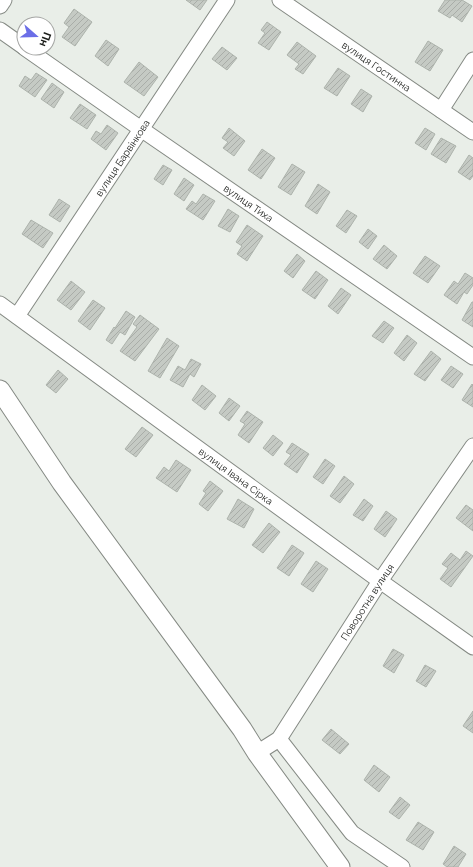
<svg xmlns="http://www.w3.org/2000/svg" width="473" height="867" viewBox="0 0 473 867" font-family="Raleway,sans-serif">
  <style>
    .building { fill: url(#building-hatch); stroke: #adb3ac }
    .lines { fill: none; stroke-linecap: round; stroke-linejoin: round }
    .minor-casing { stroke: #858a84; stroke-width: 17 }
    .tertiary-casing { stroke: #858a84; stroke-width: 21 }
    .minor { stroke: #fff; stroke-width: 15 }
    .tertiary { stroke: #fff; stroke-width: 19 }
    .labels { text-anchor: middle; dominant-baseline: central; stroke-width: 4; stroke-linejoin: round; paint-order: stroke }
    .street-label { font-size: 10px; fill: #1b1d1a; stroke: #fff }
  </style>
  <defs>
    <pattern id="building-hatch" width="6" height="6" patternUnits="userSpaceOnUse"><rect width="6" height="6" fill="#c5cac4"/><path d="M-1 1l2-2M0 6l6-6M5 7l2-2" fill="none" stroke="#a9ada8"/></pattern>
  </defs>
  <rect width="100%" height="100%" fill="#e9eee8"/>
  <path class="building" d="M186,0H207L200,10Z
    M445,0H462L472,6L462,22L452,15L450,18L438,11Z
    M74,9L92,22L75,46L62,37L69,27L64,23Z
    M267,22L281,32L269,50L258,43L265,33L261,30Z
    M106,40L119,49L108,66L95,56Z
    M428,41L443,50L430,71L415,62Z
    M297,42L316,56L303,74L295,69L299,64L287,55Z
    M222,47L237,58L227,70L212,59Z
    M139,62L158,77L144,96L124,82Z
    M338,68L350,76L337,96L324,88Z
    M36,73L47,80L35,97L19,86L25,76L31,80Z
    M52,83L64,92L54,108L41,99Z
    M361,89L372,96L363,112L351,104Z
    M80,104L96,115L87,129L70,118Z
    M107,125L118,133L106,150L91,139L96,131L101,134Z
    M229,128L245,141L234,156L223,148L228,142L222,138Z
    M425,128L435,134L426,150L415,143Z
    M441,138L456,146L446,163L431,154Z
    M262,149L275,158L261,179L248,170Z
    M469,155L473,158V176L470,180L458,172Z
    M292,164L305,172L291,195L278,187Z
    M163,165L172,170L163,185L154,179Z
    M184,178L194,185L184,201L174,194Z
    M318,184L330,192L317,214L305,206Z
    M203,194L215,201L203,220L186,209L192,201L196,204Z
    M59,199L70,206L60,222L49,215Z
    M228,209L239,216L230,232L218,226Z
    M347,210L357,216L346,233L336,226Z
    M31,220L53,233L43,248L22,234Z
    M247,225L263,236L247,261L237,254L242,246L236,242Z
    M368,229L377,236L368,249L359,242Z
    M384,245L397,256L387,269L373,259Z
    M297,254L305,261L293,278L284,271Z
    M425,256L440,266L428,283L413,273Z
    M316,271L328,280L315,299L302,290Z
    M465,273L473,278V285L467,294L464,292L457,304L444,295L454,281L458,284Z
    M71,281L85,292L71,310L57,300Z
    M341,288L351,295L338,314L328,306Z
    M93,300L105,308L90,330L78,321Z
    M472,302H473V327L462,320Z
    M126,311L135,317L125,335L120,332L112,344L106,340L114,327L115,328Z
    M140,315L159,329L135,361L120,351L137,327L133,324Z
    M384,321L394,328L383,343L372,336Z
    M407,335L417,343L404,361L394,353Z
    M167,338L179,346L160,378L148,371Z
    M431,351L441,359L425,381L414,374Z
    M191,359L201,364L194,377L190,374L183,387L170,380L178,366L185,370Z
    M451,366L463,374L453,388L441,380Z
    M58,370L68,379L56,393L46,385Z
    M472,384L473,385V407L462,400Z
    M202,385L216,396L205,410L192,400Z
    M229,398L240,406L229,421L219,413Z
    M247,411L263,422L249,443L238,435L245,424L240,421Z
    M142,427L153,435L136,457L125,449Z
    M273,435L283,443L273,456L263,448Z
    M292,443L309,454L297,473L284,464L291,455L286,452Z
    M325,459L335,466L323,484L313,477Z
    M176,460L191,470L177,492L156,478L164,467L169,471Z
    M344,476L354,484L340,503L330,496Z
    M210,481L223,491L208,511L199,504L206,493L203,491Z
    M238,499L254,509L244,528L227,519Z
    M364,499L373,506L363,521L353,515Z
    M466,505L473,510V531L456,518Z
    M386,511L397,519L385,537L374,529Z
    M269,523L280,532L263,553L252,545Z
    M292,545L304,553L289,576L277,568Z
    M466,551L473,556L451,587L440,579L448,568L442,564L451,553L460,560Z
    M316,561L328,569L313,592L301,584Z
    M393,649L404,655L394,673L383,666Z
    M425,665L436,671L426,687L416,681Z
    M473,711V733L463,726Z
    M331,729L349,744L340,754L322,740Z
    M374,765L390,777L379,792L364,780Z
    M400,797L410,805L399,819L389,812Z
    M418,822L434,832L423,850L406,840Z
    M454,846L466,854L458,867H447L443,864Z"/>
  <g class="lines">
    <g class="minor-casing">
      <g id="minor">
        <path id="s1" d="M280,0L473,132"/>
        <path d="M0,6L4,0"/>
        <path d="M0,30L24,47"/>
        <path id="s2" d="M25,48L141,129L473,357"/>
        <path d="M441,110L473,60"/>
        <path id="s3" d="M0,304L380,581L473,647"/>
        <path id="s4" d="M17,316L227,0"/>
        <path d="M279,739L352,833L402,867"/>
        <path id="s5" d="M257,753L279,739L380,581L473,446"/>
      </g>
    </g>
    <g class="tertiary-casing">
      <path id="tertiary" d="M0,390L62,483L242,729L257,753L340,867"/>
    </g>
    <use href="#minor" class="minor"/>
    <use href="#tertiary" class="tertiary"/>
  </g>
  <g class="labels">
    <g class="street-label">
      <text stroke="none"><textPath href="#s1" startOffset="117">вулиця Гостинна</textPath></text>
      <text stroke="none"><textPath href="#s4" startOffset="190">вулиця Барвінкова</textPath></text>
      <text stroke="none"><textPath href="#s2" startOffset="272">вулиця Тиха</textPath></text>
      <text stroke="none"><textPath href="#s3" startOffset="292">вулиця Івана Сірка</textPath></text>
      <text stroke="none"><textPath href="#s5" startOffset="189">Поворотна вулиця</textPath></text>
    </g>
  </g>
  <g transform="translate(36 36) rotate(110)"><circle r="19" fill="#ffffff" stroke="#a4a5a3"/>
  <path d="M0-3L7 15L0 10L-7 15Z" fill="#6b6ee7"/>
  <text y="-6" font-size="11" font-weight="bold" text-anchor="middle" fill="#1b1d1a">Пн</text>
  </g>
</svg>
